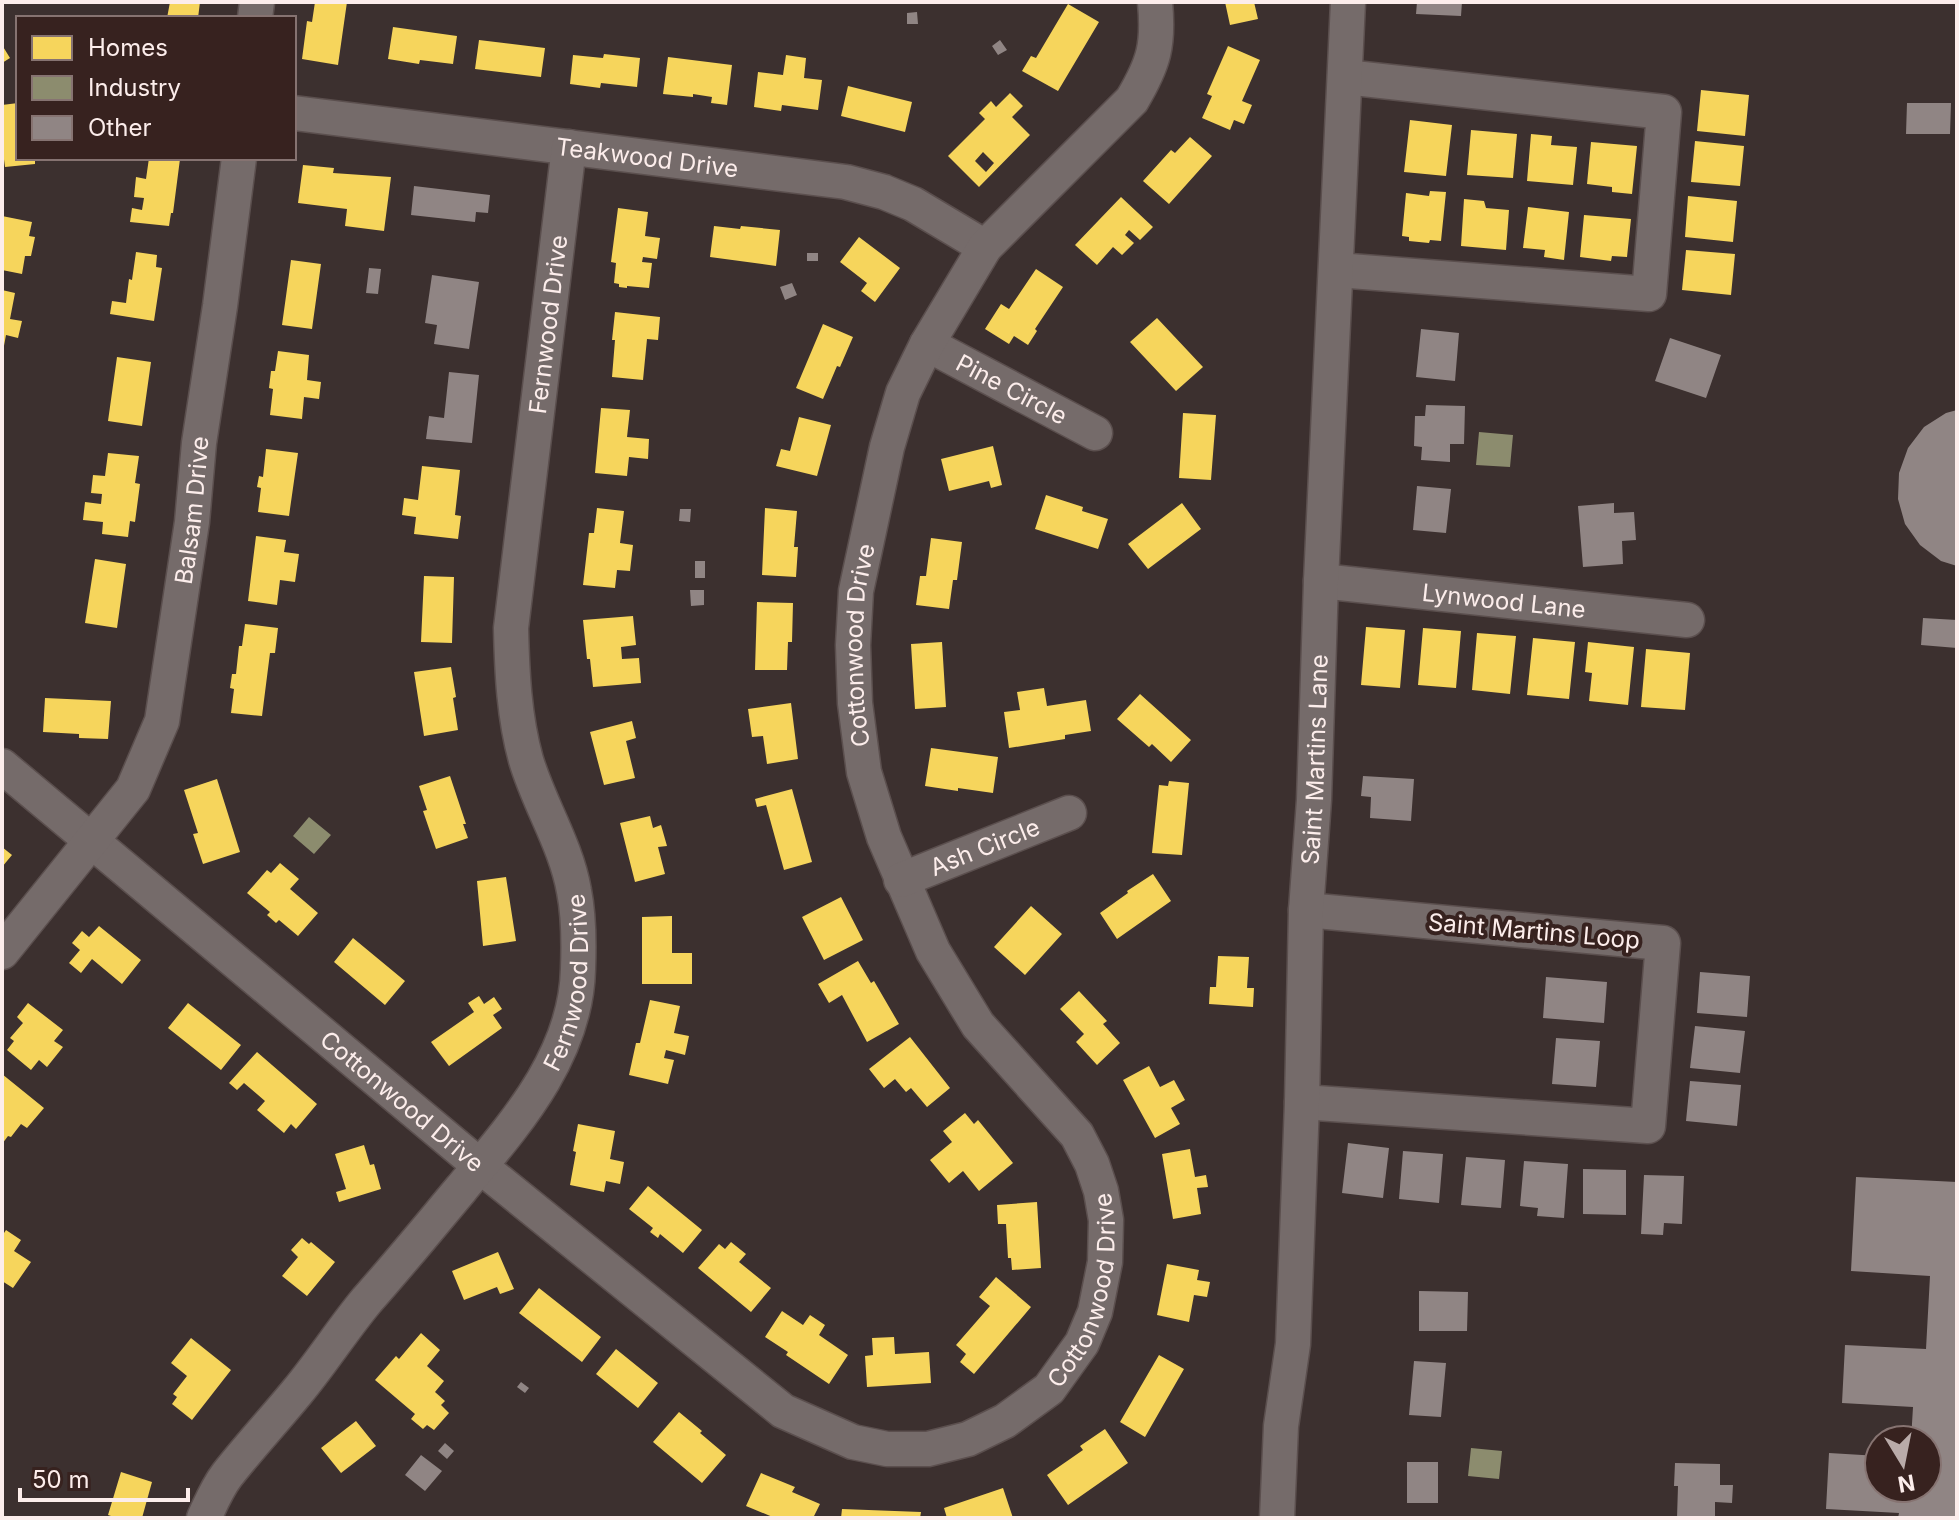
<svg xmlns="http://www.w3.org/2000/svg" width="1959" height="1520" viewBox="0 0 1959 1520" font-family="Inter,sans-serif">
  <style>
    .homes { fill: #f6d55c; fill-rule: evenodd }
    .industry { fill: #8c8c6e }
    .building { fill: #908584 }
    .lines { fill: none; stroke-linecap: round; stroke-linejoin: round }
    .minor-casing { stroke: #5b4f4e; stroke-width: 37 }
    .minor { stroke: #756b6a; stroke-width: 34 }
    .labels { text-anchor: middle; dominant-baseline: central; stroke-width: 8; stroke-linejoin: round; paint-order: stroke }
    .street-label { font-size: 24px; fill: #fcedeb; stroke: #37221f }
  </style>
  <rect width="100%" height="100%" fill="#3c302f"/>
  <path class="homes" d="M170,2H200L198,18H167Z
    M315,2H347L338,65L302,59L307,21L312,22Z
    M1225,2H1254L1258,19L1230,25Z
    M1068,4L1099,22L1058,91L1022,71L1031,56L1036,58Z
    M393,27L457,36L453,64L420,60L419,64L388,59Z
    M479,40L545,48L541,77L475,69Z
    M2,45L10,58L2,63Z
    M1228,46L1260,60L1242,101L1252,105L1244,124L1234,120L1230,130L1202,118L1212,96L1207,94Z
    M604,54L640,58L637,87L601,83L600,88L570,84L573,55L603,58Z
    M786,55L806,58L804,78L822,80L818,110L782,105L781,111L754,107L758,72L783,75Z
    M668,57L732,65L727,105L711,103L712,97L693,94V97L663,94Z
    M848,86L912,102L905,132L841,116Z
    M1701,90L1749,95L1745,136L1697,131Z
    M1010,93L1023,106L1012,117L1030,135L979,187L948,156L985,119L979,113L991,101L996,107ZM983,152L994,163L986,172L975,161Z
    M18,103V158H35V164L5,167L2,144V105Z
    M1410,120L1452,125L1446,176L1404,172Z
    M1471,130L1517,134L1513,178L1467,175Z
    M1531,134L1552,136L1551,145L1577,147L1573,185L1527,181Z
    M1190,137L1212,156L1169,204L1143,181L1171,150L1175,153Z
    M1695,141L1744,146L1740,186L1691,182Z
    M1591,142L1637,146L1632,194L1612,192V187L1587,184Z
    M149,158L180,159L173,213H171L169,226L130,222L132,208L142,210L144,198L134,197L136,177L146,179Z
    M303,165L334,168L333,173L391,177L384,231L345,226L347,209L298,203Z
    M1430,191L1446,192L1441,241L1430,240L1429,243L1409,241V237L1402,236L1406,193L1429,196Z
    M1688,196L1737,201L1733,242L1685,237Z
    M1121,197L1153,227L1140,240L1129,230L1125,235L1134,243L1122,255L1113,247L1097,265L1075,245Z
    M1464,199L1484,201L1486,208L1509,210L1506,250L1461,246Z
    M1528,207L1569,212L1564,260L1544,257L1545,250L1523,248Z
    M618,208L648,212L645,236L660,238L657,259L643,257L642,262L652,263L649,288L627,286V288L619,287V284L614,283L616,263L611,262Z
    M1584,215L1631,219L1627,257L1612,256L1611,261L1580,257Z
    M2,216L32,222L29,236L35,237L31,256H25L22,274L2,270Z
    M714,226L740,229L741,226L780,230L776,266L710,257Z
    M859,237L900,268L875,302L861,291L867,283L840,262Z
    M1686,250L1735,254L1731,295L1682,290Z
    M136,252L157,255L156,267L162,268L154,321L110,314L112,301L126,303L129,279L132,280Z
    M291,260L321,264L312,329L282,325Z
    M1036,269L1063,287L1035,329L1037,331L1028,345L1014,336L1009,344L985,329L1001,304L1009,309Z
    M2,290L15,293L10,319L22,321L18,338L6,335L3,351L2,350Z
    M615,312L660,317L658,340L647,339L643,380L612,377L615,340H612Z
    M1157,318L1203,367L1176,391L1130,342Z
    M823,324L853,337L840,367L837,366L823,399L796,388Z
    M278,351L309,355L307,380L321,382L319,399L304,397L302,419L270,415L273,389L269,388L271,371H275Z
    M117,357L151,362L142,426L108,421Z
    M601,408L630,410L627,437L649,439L648,459L629,457L627,476L595,473Z
    M1183,413L1216,415L1211,480L1179,478Z
    M799,417L831,425L817,476L776,466L781,449L790,451Z
    M993,446L1002,485L991,488L989,481L949,491L941,459Z
    M266,449L298,453L289,516L258,512L261,488L257,487L259,476L263,477Z
    M108,453L139,456L135,483L140,484L135,522L130,521L128,537L102,534L103,522L83,520L85,502L101,504L102,494L91,493L93,475L105,476Z
    M422,466L460,470L455,515L461,516L458,539L414,534L416,517L402,515L404,498L418,500Z
    M1046,495L1083,507L1082,511L1108,519L1098,549L1035,529Z
    M1182,503L1201,529L1148,569L1128,544Z
    M597,508L624,511L620,543L633,545L630,571L617,570L615,588L583,585L589,533H594Z
    M765,508L797,511L794,547H798L796,577L762,575Z
    M256,536L286,540L284,552L299,554L295,582L280,580L277,605L248,601Z
    M931,538L962,542L957,580H953L949,609L916,605L920,576H926Z
    M95,559L126,564L117,628L85,623Z
    M424,576L454,577L452,643L421,642Z
    M757,602L793,603L792,642H788L787,670H755Z
    M633,616L636,645L621,647L622,659L639,658L641,683L593,687L590,659H587L583,620Z
    M245,624L278,628L275,653H270L262,716L231,713L234,689L230,688L232,674H236L239,646H242Z
    M1366,627L1405,630L1400,688L1361,685Z
    M1423,628L1461,631L1456,688L1418,685Z
    M1477,633L1516,636L1510,694L1472,690Z
    M1533,638L1575,642L1569,699L1527,695Z
    M942,642L946,707L915,709L911,644Z
    M1588,642L1634,647L1628,705L1589,701L1592,673L1585,672Z
    M1646,649L1690,653L1685,710L1641,707Z
    M451,667L456,697L453,698L458,730L424,736L414,672Z
    M1044,688L1047,706L1086,700L1091,731L1065,735V739L1009,748L1004,712L1020,710L1017,692Z
    M1140,694L1191,740L1171,762L1152,744L1149,747L1117,719Z
    M45,698L111,701L108,739L79,738V734L43,732Z
    M791,703L798,759L767,764L763,736L752,737L748,709Z
    M632,721L636,738L626,741L635,778L604,785L590,732Z
    M931,748L998,757L993,793L958,788V791L925,786Z
    M450,776L466,824H463L468,838L436,849L423,811L427,810L419,786Z
    M217,779L240,852L203,864L193,834L198,833L184,790Z
    M1169,781L1189,783L1182,855L1152,853L1159,785L1168,786Z
    M792,789L812,862L784,870L766,805L757,807L755,799Z
    M650,816L653,828L661,825L667,846L658,847L665,874L635,882L620,823Z
    M2,847L12,855L2,867Z
    M280,863L299,879L290,889L318,913L298,936L279,920L276,923L267,915L270,912L247,893L267,870L271,873Z
    M1153,874L1171,901L1117,939L1100,913L1128,893L1127,891Z
    M506,877L516,941L483,946L477,881Z
    M841,897L863,940L824,960L802,917Z
    M1031,906L1062,934L1025,975L994,947Z
    M672,916V953H692V984H642V917Z
    M99,926L141,960L122,984L92,959L81,973L69,963L80,950L72,943L82,931L89,937Z
    M353,938L405,981L385,1005L334,962Z
    M1218,956L1249,957L1247,988H1254L1253,1007L1209,1004L1210,987H1216Z
    M858,961L871,983L874,981L899,1024L867,1042L842,995L829,1003L818,984Z
    M1079,991L1107,1021L1103,1024L1120,1043L1097,1065L1076,1042L1084,1034L1060,1009Z
    M479,996L484,1004L494,997L502,1009L493,1015L502,1028L449,1066L431,1042L474,1012L468,1003Z
    M650,1000L680,1006L674,1033L689,1036L685,1055L666,1050L664,1058L674,1060L668,1084L629,1075L636,1043H640Z
    M28,1003L63,1030L54,1041L63,1047L47,1067L39,1060L31,1070L7,1050L14,1041L10,1038L23,1023L17,1017Z
    M188,1003L241,1045L221,1070L168,1028Z
    M910,1037L950,1088L927,1107L911,1088L906,1092L895,1079L884,1088L869,1069Z
    M257,1052L317,1104L296,1129L291,1124L284,1133L257,1110L265,1101L244,1083L237,1090L229,1083Z
    M1149,1066L1160,1087L1174,1080L1185,1100L1171,1108L1180,1124L1155,1138L1123,1080Z
    M2,1074L44,1108L27,1128L21,1124L11,1137L8,1136L2,1144Z
    M965,1113L974,1124L978,1120L1013,1163L979,1191L963,1171L949,1183L930,1160L952,1142L943,1131Z
    M578,1124L615,1131L610,1159L624,1162L620,1184L606,1181L604,1192L570,1185L576,1152L573,1151Z
    M364,1145L370,1165L374,1164L381,1189L339,1202L336,1192L346,1189L335,1154Z
    M1190,1149L1195,1177L1206,1175L1208,1187L1197,1188L1201,1214L1173,1219L1162,1154Z
    M648,1186L702,1230L683,1253L660,1234L658,1238L650,1232L653,1228L629,1209Z
    M1037,1202L1041,1268L1012,1270L1011,1258H1008L1006,1224H998L997,1205Z
    M6,1230L21,1240L14,1251L31,1262L13,1288L2,1281V1236Z
    M302,1238L309,1244L311,1242L335,1262L307,1296L282,1276L298,1257L291,1250Z
    M731,1242L746,1254L739,1262L771,1288L751,1312L698,1268L719,1244L725,1249Z
    M498,1252L514,1289L500,1294L497,1287L464,1300L452,1271Z
    M1167,1264L1199,1270L1197,1280L1210,1282L1207,1297L1194,1295L1189,1322L1157,1315Z
    M996,1277L1031,1307L974,1374L960,1362L966,1354L956,1345L990,1306L979,1297Z
    M539,1288L601,1337L582,1362L519,1313Z
    M782,1311L803,1325L810,1315L825,1325L819,1335L848,1355L829,1384L786,1355L788,1352L765,1337Z
    M421,1333L440,1350L427,1366L444,1381L435,1392L445,1401L441,1405L449,1413L434,1430L427,1425L423,1429L411,1419L415,1414L375,1380L396,1356L399,1359Z
    M894,1337L895,1354L929,1352L931,1383L867,1387L865,1356L873,1355L872,1338Z
    M191,1338L231,1370L192,1420L172,1404L177,1397L173,1394L187,1376L171,1363Z
    M616,1349L658,1383L638,1408L596,1374Z
    M1159,1355L1184,1369L1145,1437L1120,1422Z
    M679,1412L702,1431L700,1433L726,1455L702,1483L653,1442Z
    M356,1421L376,1446L341,1473L321,1448Z
    M1105,1429L1128,1463L1068,1505L1047,1475L1083,1450L1080,1446Z
    M121,1472L152,1482L142,1518H110L111,1516L108,1515Z
    M761,1473L795,1487L792,1492L820,1504L813,1518H775L746,1506Z
    M1003,1488L1013,1518H947L944,1508Z
    M842,1509L921,1512L920,1518H841Z"/>
  <path class="industry" d="M1479,432L1513,435L1510,467L1476,465Z
    M309,817L331,835L314,854L293,836Z
    M1471,1448L1502,1451L1499,1479L1468,1476Z"/>
  <path class="building" d="M1417,2H1462L1461,16L1416,14Z
    M917,12L918,24H907V13Z
    M1000,40L1007,50L998,55L992,46Z
    M1907,103H1951L1950,134H1906Z
    M414,186L490,195L488,213L476,212L475,222L411,215Z
    M807,253H818V261H807Z
    M369,268L381,269L378,294L366,293Z
    M432,275L479,282L469,349L434,344L437,325L425,323Z
    M792,283L797,295L785,300L780,287Z
    M1421,329L1459,333L1455,381L1416,377Z
    M1670,338L1721,355L1706,398L1655,381Z
    M449,372L479,375L472,443L426,439L429,416L444,418Z
    M1426,405L1465,406L1464,444H1450V462L1421,460L1422,447L1414,446L1415,416H1425Z
    M1957,410V566L1941,561L1920,545L1905,524L1898,499L1899,473L1908,448L1924,427L1946,413Z
    M1417,486L1451,489L1446,533L1413,530Z
    M1614,503V513L1634,512L1636,540L1622,541L1623,564L1583,567L1578,506Z
    M680,509H691L690,522L679,521Z
    M695,561H705V578H695Z
    M690,590H704V605L691,606Z
    M1923,618L1957,620V648L1921,645Z
    M1363,776L1414,779L1411,821L1370,818L1371,797L1361,796Z
    M1700,972L1750,976L1747,1017L1697,1013Z
    M1546,977L1607,982L1604,1023L1543,1018Z
    M1695,1026L1745,1031L1740,1073L1690,1068Z
    M1556,1038L1600,1041L1596,1087L1552,1084Z
    M1690,1081L1741,1085L1737,1126L1686,1121Z
    M1348,1143L1389,1148L1383,1198L1342,1193Z
    M1403,1151L1443,1154L1439,1203L1399,1199Z
    M1466,1157L1505,1160L1501,1208L1461,1205Z
    M1524,1161L1568,1164L1564,1218L1537,1216L1538,1208L1520,1206Z
    M1583,1169L1626,1170V1215L1583,1214Z
    M1644,1175L1684,1176L1682,1224L1664,1223L1663,1235L1641,1234Z
    M1856,1177L1957,1182V1518H1898L1899,1513L1826,1509L1829,1453L1879,1456V1488H1927V1440H1911L1913,1407L1842,1403L1845,1345L1926,1349L1930,1276L1851,1271Z
    M1419,1291L1468,1292L1467,1331H1419Z
    M1414,1361L1446,1363L1441,1417L1409,1415Z
    M521,1382L529,1388L525,1393L517,1387Z
    M445,1443L454,1451L447,1459L438,1451Z
    M421,1455L442,1471L425,1491L405,1475Z
    M1407,1462H1438V1503H1407Z
    M1675,1463L1720,1464V1485H1733L1732,1503L1715,1502V1518H1677L1678,1486H1674Z"/>
  <g class="lines">
    <g class="minor-casing">
      <g id="minor">
        <path d="M255,18L257,2"/>
        <path id="s1" d="M294,113L846,182L884,192L913,204L985,247"/>
        <path d="M1337,270L1649,294L1664,112L1345,77"/>
        <path id="s2" d="M927,344L1095,433"/>
        <path id="s3" d="M1321,581L1687,620"/>
        <path id="s4" d="M2,766L480,1166L783,1411L853,1442L887,1449H928L968,1439L1005,1421L1049,1389L1082,1343L1095,1312L1105,1262L1106,1220L1101,1191L1092,1164L1077,1135L978,1025L933,951L884,837L864,772L855,703L853,645L856,591L887,447L903,393L927,344L985,247L1132,100C1154,63 1159,45 1155,2"/>
        <path id="s5" d="M901,880L1069,813"/>
        <path id="s6" d="M2,952L133,789L162,721L192,522L199,443L220,306L239,158"/>
        <path d="M1302,1102L1648,1126L1663,943L1306,910"/>
        <path id="s7" d="M204,1518C211,1503 217,1488 227,1475C249,1447 274,1420 297,1392C322,1362 342,1330 367,1300C399,1264 430,1226 461,1189C514,1125 576,1057 578,969C579,943 579,916 574,891C566,845 539,804 526,760C514,717 512,672 511,628L569,147"/>
        <path id="s8" d="M1277,1518L1281,1426L1293,1344L1302,1102L1306,910L1314,800L1321,581L1348,2"/>
      </g>
    </g>
    <use href="#minor" class="minor"/>
  </g>
  <g class="labels">
    <g class="street-label">
      <text stroke="none"><textPath href="#s1" startOffset="356">Teakwood Drive</textPath></text>
      <text stroke="none"><textPath href="#s7" startOffset="1330">Fernwood Drive</textPath></text>
      <text stroke="none"><textPath href="#s2" startOffset="96">Pine Circle</textPath></text>
      <text stroke="none"><textPath href="#s6" startOffset="496">Balsam Drive</textPath></text>
      <text stroke="none"><textPath href="#s3" startOffset="184">Lynwood Lane</textPath></text>
      <text stroke="none"><textPath href="#s4" startOffset="2130">Cottonwood Drive</textPath></text>
      <text stroke="none"><textPath href="#s8" startOffset="760">Saint Martins Lane</textPath></text>
      <text stroke="none"><textPath href="#s5" startOffset="90">Ash Circle</textPath></text>
      <text transform="translate(1534 931) rotate(5)">Saint Martins Loop</text>
      <text stroke="none"><textPath href="#s7" startOffset="658">Fernwood Drive</textPath></text>
      <text stroke="none"><textPath href="#s4" startOffset="522">Cottonwood Drive</textPath></text>
      <text stroke="none"><textPath href="#s4" startOffset="1410">Cottonwood Drive</textPath></text>
    </g>
  </g>
  <rect width="1959" height="1520" fill="none" stroke="#fcedeb" stroke-width="8"/>
  <rect x="16" y="16" width="280" height="144" fill="#37221f" stroke="#867371" stroke-width="2"/>
  <rect x="32" y="36" width="40" height="24" fill="#f6d55c" stroke="#867371" stroke-width="2"/>
  <text x="88" y="56" font-size="24" fill="#fcedeb">Homes</text>
  <rect x="32" y="76" width="40" height="24" fill="#8c8c6e" stroke="#867371" stroke-width="2"/>
  <text x="88" y="96" font-size="24" fill="#fcedeb">Industry</text>
  <rect x="32" y="116" width="40" height="24" fill="#908584" stroke="#867371" stroke-width="2"/>
  <text x="88" y="136" font-size="24" fill="#fcedeb">Other</text>
  <g transform="translate(1903 1464) rotate(170)"><circle r="38" fill="#37221f" stroke="#867371" stroke-width="2"/>
  <path d="M0-6L14 30L0 20L-14 30Z" fill="#b9aba9"/>
  <text y="-12" font-size="22" font-weight="bold" text-anchor="middle" fill="#fcedeb">N</text>
  </g>
  <path d="M20 1488v12h168v-12" fill="none" stroke="#fcedeb" stroke-width="4"/>
  <text x="32" y="1488" font-size="24" fill="#fcedeb" stroke="#37221f" stroke-width="6" paint-order="stroke">50 m</text>
</svg>
